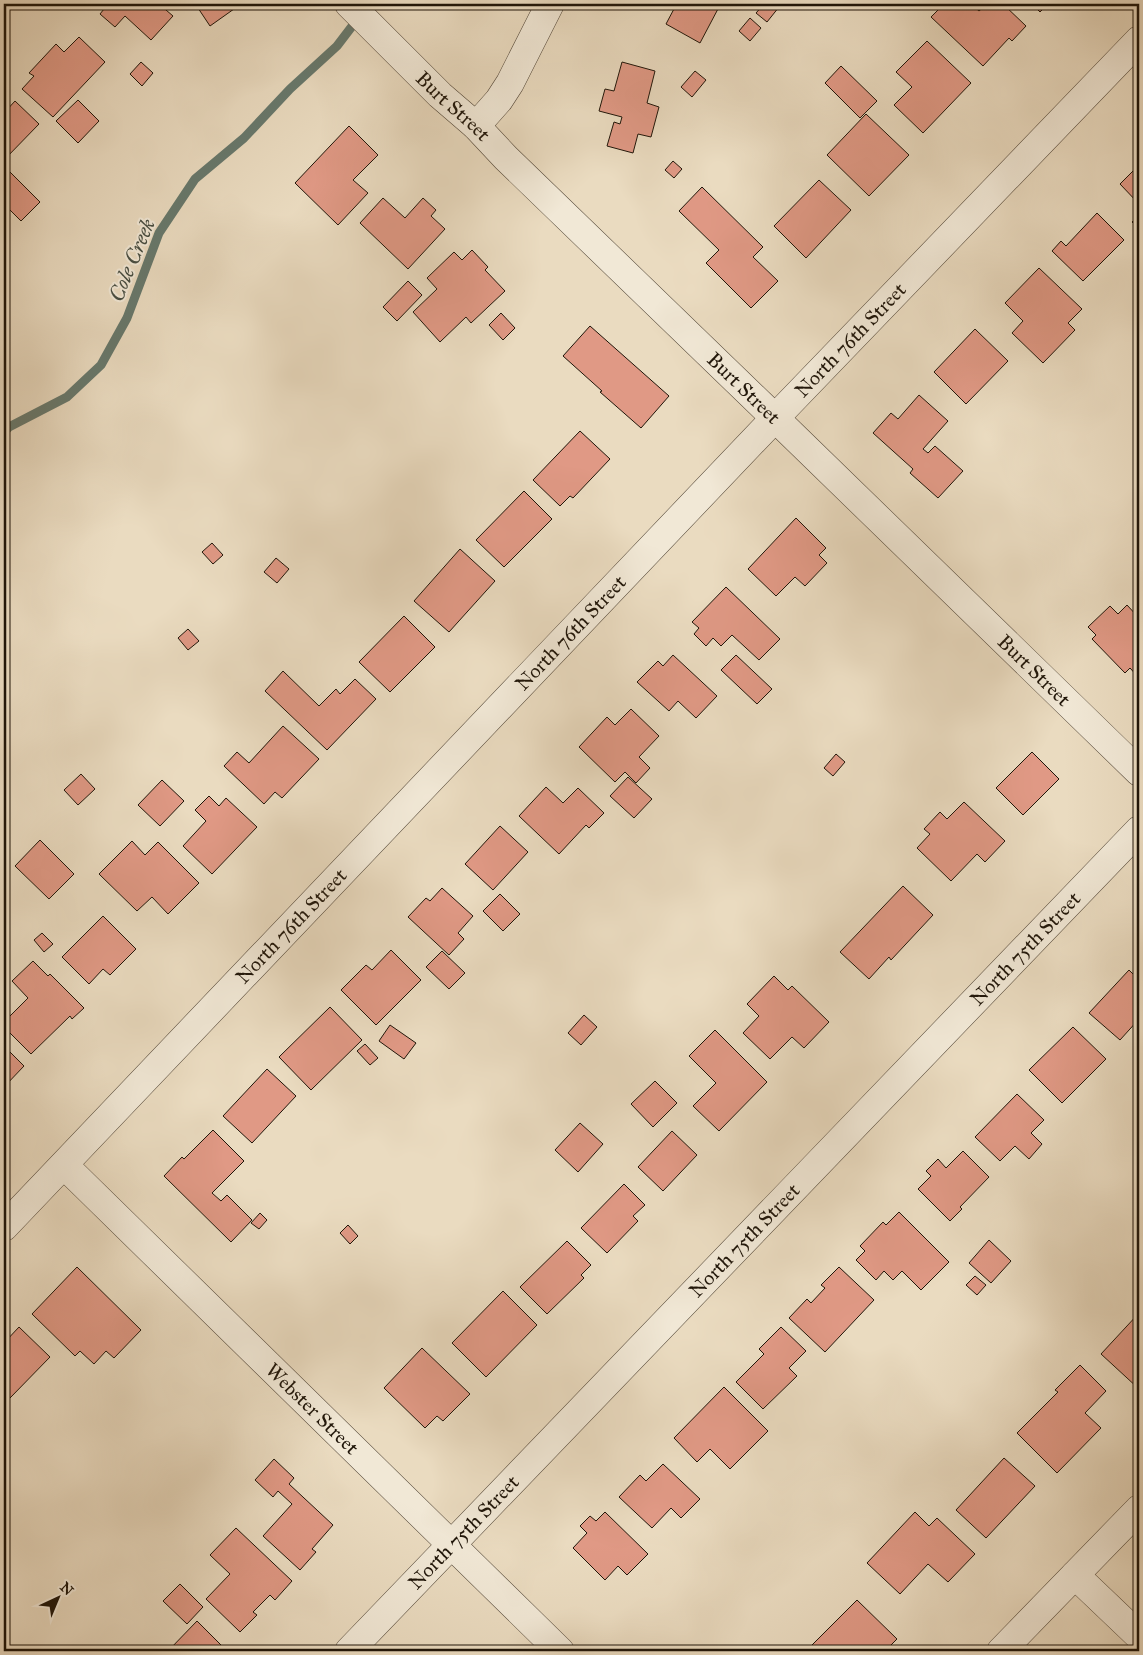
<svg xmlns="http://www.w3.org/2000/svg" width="1143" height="1655" viewBox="0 0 1143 1655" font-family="'IM FELL Great Primer',serif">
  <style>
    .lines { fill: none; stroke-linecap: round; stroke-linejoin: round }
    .stream { stroke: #68796d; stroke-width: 9 }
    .building { fill: #e09985; stroke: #1f1509 }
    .minor-casing { stroke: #524637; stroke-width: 29 }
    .minor { stroke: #f1e8d6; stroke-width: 28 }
    .labels { text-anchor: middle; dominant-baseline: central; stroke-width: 4; stroke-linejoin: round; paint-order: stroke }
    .street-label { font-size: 20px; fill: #1f1509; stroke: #f1e8d6 }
    .water-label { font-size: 21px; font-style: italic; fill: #494f43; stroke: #f1e8d6 }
  </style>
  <rect width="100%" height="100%" fill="#eadbc0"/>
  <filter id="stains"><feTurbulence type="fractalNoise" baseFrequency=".004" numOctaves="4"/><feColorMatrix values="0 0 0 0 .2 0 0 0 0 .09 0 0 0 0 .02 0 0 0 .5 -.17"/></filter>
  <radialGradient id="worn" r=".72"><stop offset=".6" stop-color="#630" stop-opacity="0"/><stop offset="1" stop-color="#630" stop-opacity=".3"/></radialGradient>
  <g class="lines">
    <path class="stream" d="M4,432L9,427L67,397L101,365L127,318L159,233L195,179L244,138L290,89L337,46L369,4"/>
  </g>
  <path class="building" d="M108,4H159L173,16L151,40L125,16L115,27L100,14Z
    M205,4H241L210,26L198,8Z
    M668,4H713L719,7L700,43L666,24L675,7Z
    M764,4H775L779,7L767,22L756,13Z
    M944,4H971L979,11L987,4H1003L1026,26L1012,41L1009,38L983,66L931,17Z
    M1032,4H1048L1040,12Z
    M750,18L761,28L750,41L739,31Z
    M79,37L105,62L53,117L22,89L34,76L29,73L56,44L64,52Z
    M927,41L971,83L923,133L894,105L912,87L896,72Z
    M141,62L153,73L142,86L130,74Z
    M622,62L655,71L647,103L659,107L651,137L638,134L633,153L607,146L614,122L620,124L622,117L599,111L605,89L614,91Z
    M841,66L877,101L860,118L825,83Z
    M695,71L706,80L692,97L681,87Z
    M78,100L99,121L78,143L56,121Z
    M15,101L39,124L4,160V113Z
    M866,114L909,155L869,196L827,155Z
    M349,126L378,155L353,180L368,193L338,225L295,183Z
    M673,161L682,169L674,178L665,170Z
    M1139,165V204L1120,184Z
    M9,171L40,202L21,221L4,204V176Z
    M819,180L851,210L806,258L774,226Z
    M702,187L763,247L753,257L778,281L751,308L706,263L719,250L679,211Z
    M383,198L405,218L423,198L436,210L431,216L445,229L408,269L360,223Z
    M1097,213L1124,240L1083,281L1052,251L1061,241L1066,246Z
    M1139,215V229L1132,222Z
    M472,250L488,267L485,270L505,291L471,323L466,317L440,342L413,312L437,289L427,278L454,252L462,260Z
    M1039,268L1082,309L1068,323L1075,330L1043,363L1012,333L1023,321L1005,303Z
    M408,281L422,295L397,321L383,307Z
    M501,313L515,328L503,340L489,325Z
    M590,326L669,396L641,428L600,392L602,391L563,356Z
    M975,329L1008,361L966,404L934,372Z
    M919,395L948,421L923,449L928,453L935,446L963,471L938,498L910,473L913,469L873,433L891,413L898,419Z
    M580,431L610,459L573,498L570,496L560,506L533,480Z
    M524,491L552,519L504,567L476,540Z
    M796,518L826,548L819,555L827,563L805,586L795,577L776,596L748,569Z
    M212,543L223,555L213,564L202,552Z
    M460,549L495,581L449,632L414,601Z
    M276,558L289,569L277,583L264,572Z
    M726,587L780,639L759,660L732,635L721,646L713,638L706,646L694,634L699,628L692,622Z
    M1127,605L1139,618V678L1130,668L1125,673L1092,639L1096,635L1088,627L1110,606L1118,614Z
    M404,616L435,647L390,692L359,662Z
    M188,629L199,641L188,650L178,638Z
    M673,655L717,696L696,718L678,701L669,711L637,682L658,661L663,666Z
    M736,655L772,689L757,704L721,670Z
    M283,671L319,706L336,689L340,694L355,679L376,699L327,750L265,691Z
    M631,709L659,736L639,757L650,768L636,783L625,772L615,782L579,747L607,717L615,725Z
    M283,726L319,759L282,798L275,792L264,804L224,766L237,752L249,763Z
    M1032,752L1059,779L1023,815L996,788Z
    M836,754L845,762L833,776L824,768Z
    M81,774L95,789L78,805L64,790Z
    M628,777L652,799L634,818L610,796Z
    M162,780L184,801L160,826L138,805Z
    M546,787L563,803L578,788L604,813L589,828L586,825L559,854L519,816Z
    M209,796L219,806L226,798L257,827L212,874L183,846L206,821L195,810Z
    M964,802L1005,841L985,862L977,854L951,881L917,848L930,834L924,829L940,812L947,819Z
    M500,826L528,852L493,890L465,864Z
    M40,840L74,874L49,899L15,866Z
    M132,841L145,855L158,842L199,883L168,914L152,897L137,911L99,874Z
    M903,886L933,915L891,960L889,957L869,979L840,952Z
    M442,888L473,916L458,933L464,939L449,955L408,917L426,898L430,901Z
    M500,894L520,914L503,931L483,911Z
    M103,916L136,949L110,975L103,969L89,984L62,957Z
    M42,933L53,944L44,952L34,940Z
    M391,950L421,980L376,1025L341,990L366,965L372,970Z
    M442,951L465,973L449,989L426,967Z
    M33,961L48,976L50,974L84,1008L72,1019L70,1016L31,1054L4,1027V1022L28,998L12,981Z
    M1129,970L1139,980V1019L1120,1040L1089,1013Z
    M774,976L788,990L792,986L829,1022L804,1048L792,1037L770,1059L743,1033L759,1016L747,1004Z
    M330,1007L362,1040L311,1090L279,1057Z
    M584,1015L597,1027L581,1045L568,1033Z
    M390,1025L416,1043L404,1059L379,1041Z
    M1073,1027L1106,1059L1062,1103L1029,1070Z
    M715,1030L767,1082L719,1131L693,1106L716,1083L689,1056Z
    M365,1044L378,1058L370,1065L357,1051Z
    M4,1046L24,1066L4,1087Z
    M267,1069L296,1096L252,1143L223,1116Z
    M655,1081L677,1103L653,1127L631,1104Z
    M1017,1094L1044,1120L1031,1133L1042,1144L1029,1159L1015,1146L1000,1161L975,1137Z
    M580,1123L603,1144L578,1172L555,1150Z
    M213,1130L244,1161L212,1193L221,1201L227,1195L252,1220L231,1242L164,1176L182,1157L184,1159Z
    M672,1131L697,1155L663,1191L638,1167Z
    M963,1151L989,1177L960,1207L962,1209L950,1221L918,1189L931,1176L926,1171L938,1159L946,1168Z
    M624,1184L645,1205L633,1216L638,1221L607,1253L581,1228Z
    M899,1212L949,1262L921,1290L902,1271L893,1280L884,1271L876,1280L856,1260L865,1251L860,1246L883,1222L886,1225Z
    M260,1213L267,1220L259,1229L251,1223Z
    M348,1225L358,1236L350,1244L340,1233Z
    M989,1240L1011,1261L991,1283L969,1263Z
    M567,1241L591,1265L581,1275L584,1278L547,1314L520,1287Z
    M77,1267L141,1330L114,1358L106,1351L94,1364L80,1351L75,1356L32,1314Z
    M839,1267L874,1300L825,1352L789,1318L807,1299L811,1303L825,1288L821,1285Z
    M975,1276L986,1285L977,1295L966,1285Z
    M503,1291L537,1325L486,1377L452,1343Z
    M1139,1313V1389L1101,1354Z
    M19,1327L50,1357L10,1398L4,1391V1343Z
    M781,1327L806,1351L789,1368L797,1376L763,1409L736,1382L764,1354L759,1349Z
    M422,1348L470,1394L443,1421L437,1416L425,1428L384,1388Z
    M1080,1365L1106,1391L1085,1413L1101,1428L1057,1473L1017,1433L1058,1392L1055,1390Z
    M724,1387L768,1431L730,1469L710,1449L697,1462L674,1438Z
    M1004,1458L1035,1486L986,1538L956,1510Z
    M274,1459L294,1478L289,1484L333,1525L312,1549L316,1552L300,1570L263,1536L292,1504L278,1491L273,1497L255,1480Z
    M663,1464L700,1499L681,1518L671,1508L652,1528L619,1497L640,1475L646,1481Z
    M605,1512L648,1554L627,1575L618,1566L605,1580L573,1548L587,1533L580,1526L590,1516L596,1521Z
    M915,1512L929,1526L937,1518L975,1554L948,1582L928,1564L900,1594L867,1563Z
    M236,1528L292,1581L275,1600L270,1595L253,1612L257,1615L240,1632L206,1599L230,1574L210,1555Z
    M180,1584L203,1607L187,1624L163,1601Z
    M857,1600L897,1639L885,1651H806Z
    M197,1621L227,1651H168Z"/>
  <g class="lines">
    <g class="minor-casing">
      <g id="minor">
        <path id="s1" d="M349,4L440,95L476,126L506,158L775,418L1139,772"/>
        <path d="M476,126L499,100L510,83L550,4"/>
        <path id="s2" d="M64,1165L560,1651"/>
        <path id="s3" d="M4,1227L775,418L1139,40"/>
        <path d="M1075,1575L1139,1636"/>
        <path id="s4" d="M349,1651L1139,830"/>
        <path d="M1001,1651L1139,1509"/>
      </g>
    </g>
    <use href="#minor" class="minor"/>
  </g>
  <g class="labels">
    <g class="street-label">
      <text stroke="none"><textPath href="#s1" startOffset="146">Burt Street</textPath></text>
      <text stroke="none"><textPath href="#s3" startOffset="1226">North 76th Street</textPath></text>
      <text stroke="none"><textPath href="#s1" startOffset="551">Burt Street</textPath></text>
      <text stroke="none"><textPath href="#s3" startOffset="821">North 76th Street</textPath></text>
      <text stroke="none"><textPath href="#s1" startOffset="956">Burt Street</textPath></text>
      <text stroke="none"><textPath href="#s3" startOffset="416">North 76th Street</textPath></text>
      <text stroke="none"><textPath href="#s4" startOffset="975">North 75th Street</textPath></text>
      <text stroke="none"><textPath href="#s4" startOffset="570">North 75th Street</textPath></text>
      <text stroke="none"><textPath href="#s2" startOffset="348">Webster Street</textPath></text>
      <text stroke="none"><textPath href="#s4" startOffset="165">North 75th Street</textPath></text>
    </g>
    <g class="water-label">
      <text transform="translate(132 260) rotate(-67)">Cole Creek</text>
    </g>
  </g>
  <rect width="1143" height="1655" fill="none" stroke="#eadbc0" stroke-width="20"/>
  <rect x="5" y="5" width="1133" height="1645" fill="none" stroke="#1f1509" stroke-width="2.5"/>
  <rect x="10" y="10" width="1123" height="1635" fill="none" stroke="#1f1509"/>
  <g transform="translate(58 1598) rotate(44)" stroke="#f1e8d6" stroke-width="4" paint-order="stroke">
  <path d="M0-4L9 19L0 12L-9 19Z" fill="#1f1509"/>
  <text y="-8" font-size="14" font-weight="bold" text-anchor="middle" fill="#1f1509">N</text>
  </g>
  <rect width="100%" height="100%" filter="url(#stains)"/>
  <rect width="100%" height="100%" fill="url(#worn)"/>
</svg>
